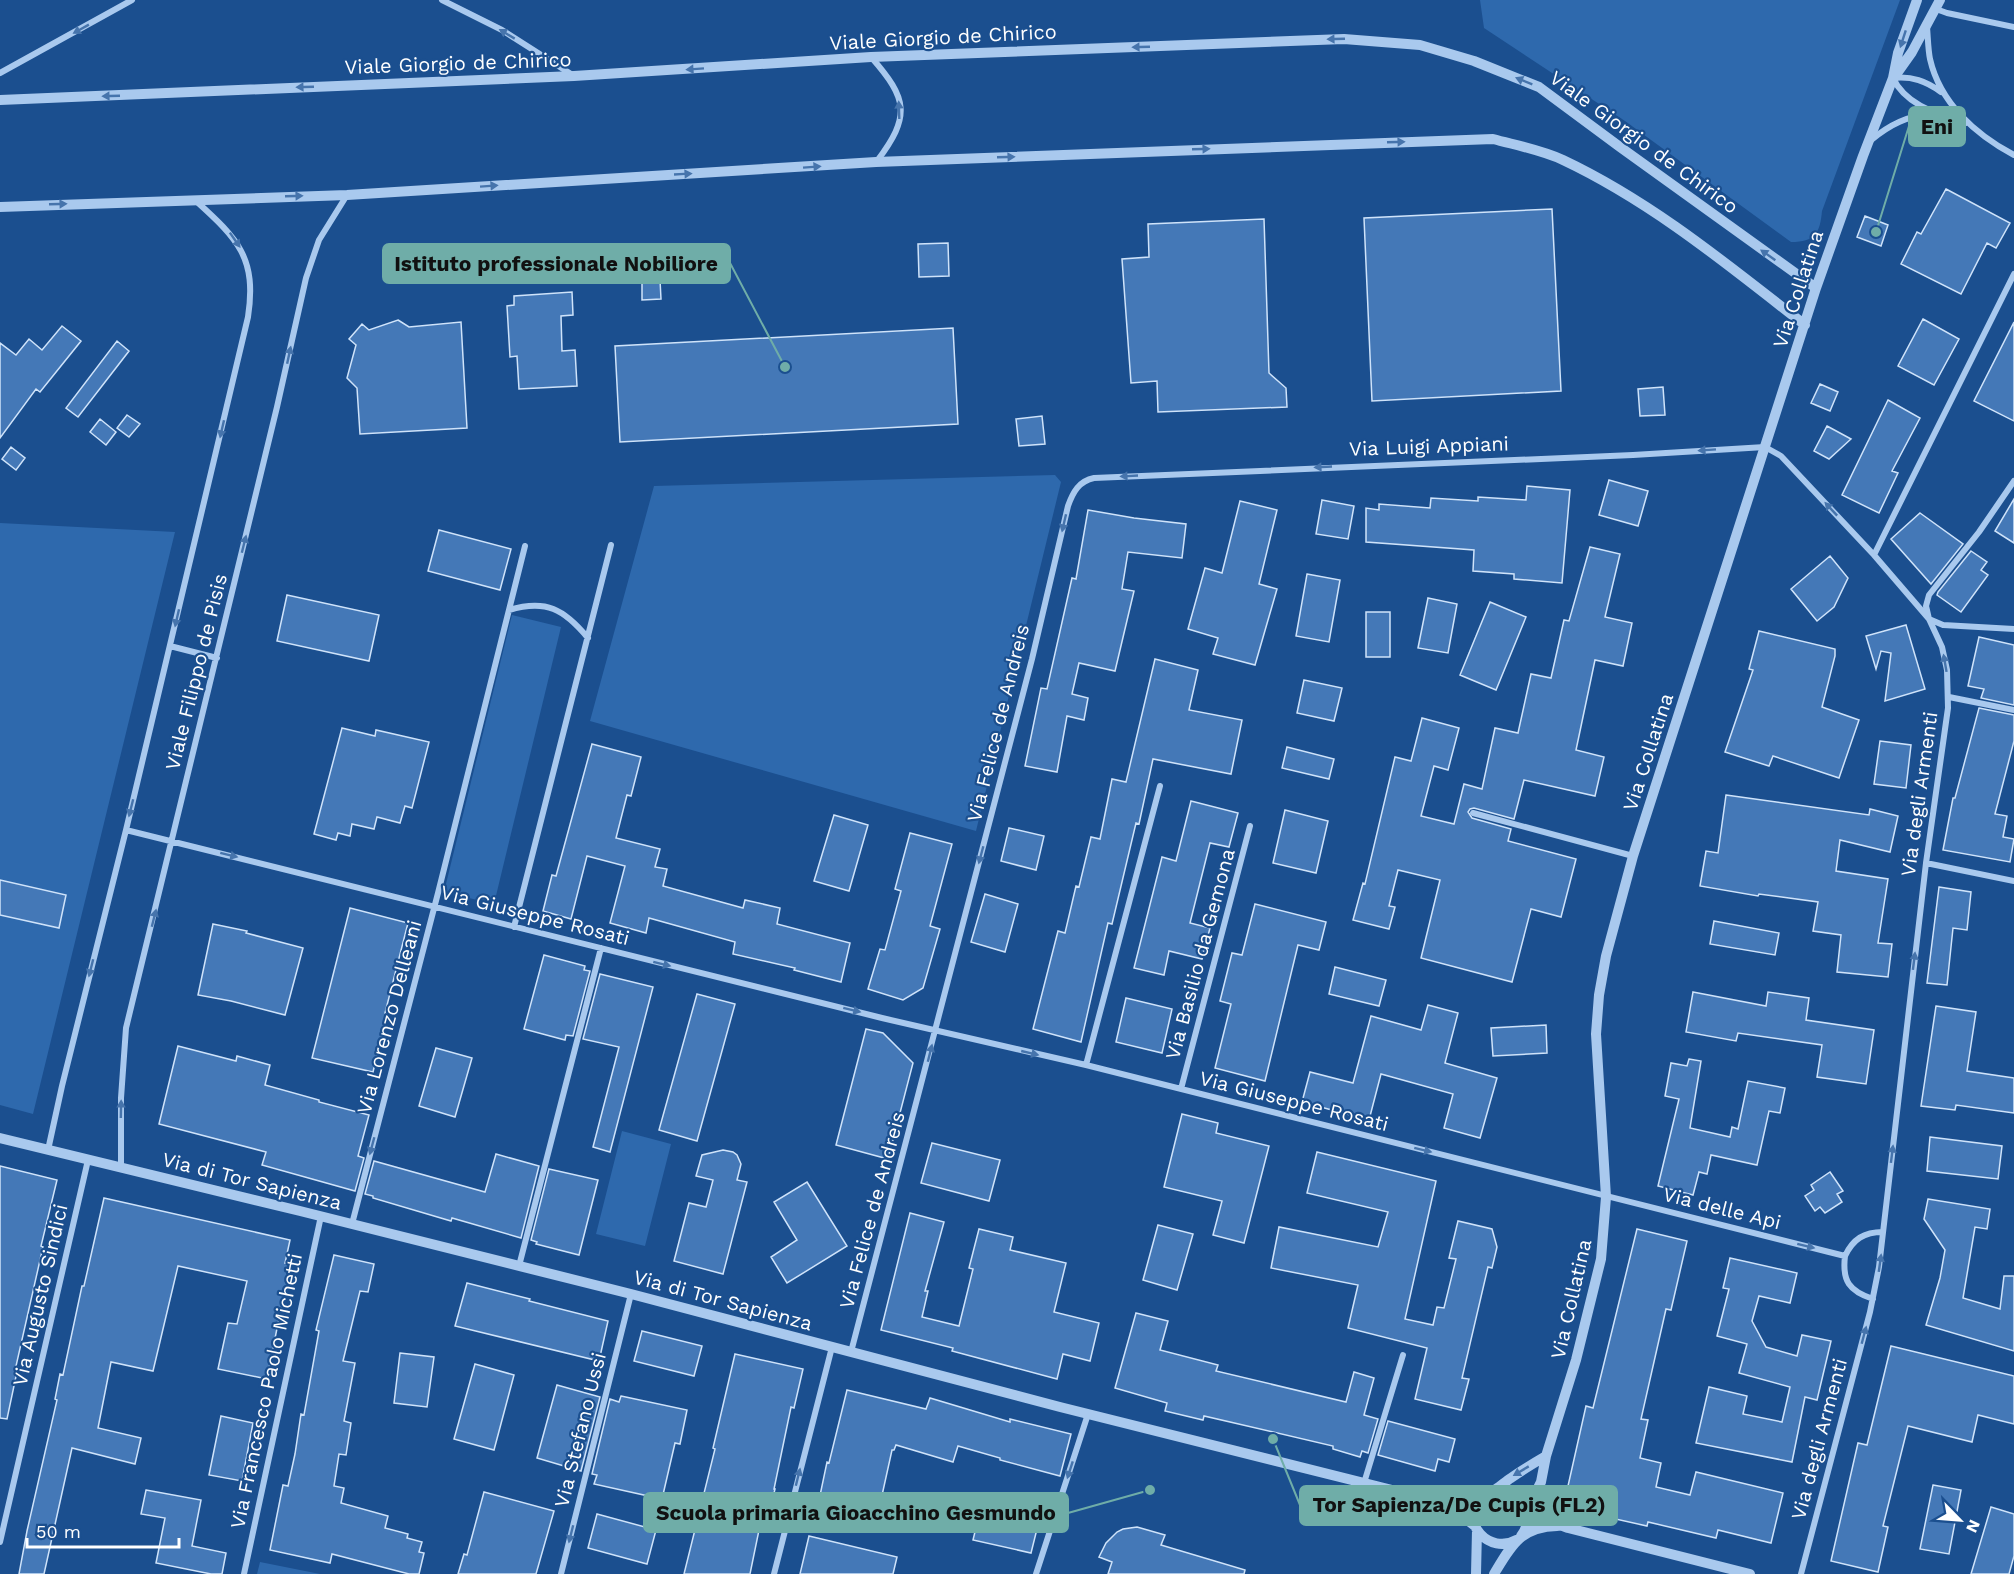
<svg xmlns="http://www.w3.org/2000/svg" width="2014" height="1574" viewBox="0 0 2014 1574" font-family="'Work Sans',sans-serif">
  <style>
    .green { fill: #2e69ad }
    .building { fill: #4478b7; stroke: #cfe3fa; stroke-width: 1.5 }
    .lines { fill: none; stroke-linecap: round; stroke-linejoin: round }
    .minor { stroke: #a9c9ee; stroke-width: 6 }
    .tertiary { stroke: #a9c9ee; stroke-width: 10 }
    .oneway { fill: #4674ac }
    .labels { text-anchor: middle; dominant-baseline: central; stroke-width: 4.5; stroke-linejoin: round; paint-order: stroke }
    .street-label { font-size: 20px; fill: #fff; stroke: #1b4f8f }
    .leader { fill: none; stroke: #6fada8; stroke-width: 2 }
    .callout-dot { fill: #6fada8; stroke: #1b4f8f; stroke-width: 2 }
    .callout { fill: #6fada8; stroke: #6fada8; stroke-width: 2 }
    .callout-label { font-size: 21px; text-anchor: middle; font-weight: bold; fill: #111 }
  </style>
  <rect width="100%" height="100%" fill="#1b4f8f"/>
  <path class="green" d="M1480,0H1900L1822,211C1820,233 1815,242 1791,242L1625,121L1484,28Z
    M1055,475L1061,482L976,831L590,721L654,486Z
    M0,523L175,532L33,1114L0,1105Z
    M512,615L561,627L494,904L444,892Z
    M622,1131L671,1144L645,1246L596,1234Z
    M260,1562L320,1574H257Z"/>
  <path class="building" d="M1946,189L2010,223L1996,248L1987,243L1961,294L1901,264L1917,232L1921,234Z
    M1552,209L1561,391L1372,401L1364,218Z
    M1865,216L1888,225L1881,246L1857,237Z
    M1264,219L1269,373L1286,388L1287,407L1158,412L1157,381L1131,383L1122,259L1149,257L1148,224Z
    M948,243L949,276L919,277L918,244Z
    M642,280H660L661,299L642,300Z
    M572,292L573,315L561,316L562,351L575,350L577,386L519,389L517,356L510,357L507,306L514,305V296Z
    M1923,319L1959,339L1934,385L1898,366Z
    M398,320L409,327L461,322L467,428L360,434L357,388L347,378L356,345L349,339L362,324L369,330Z
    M2014,322V421L1974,401Z
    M62,326L81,341L40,392L36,389L0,438V343L16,355L29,339L42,350Z
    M953,328L958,424L620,442L615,346Z
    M117,341L129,351L78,417L66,408Z
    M1820,384L1838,392L1830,411L1811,403Z
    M1663,387L1665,415L1640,416L1638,389Z
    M1888,400L1920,418L1892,471L1898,473L1879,513L1842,495Z
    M127,415L140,424L129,437L117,428Z
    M1042,416L1045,444L1019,446L1016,419Z
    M100,419L116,432L106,445L90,432Z
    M1827,426L1851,439L1829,459L1814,451Z
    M11,447L25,458L16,470L2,459Z
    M1609,480L1648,491L1638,526L1599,515Z
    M1527,486L1570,490L1562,583L1514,579V574L1473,571L1474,550L1366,542V508L1379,510V504L1430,508L1431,498L1478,501V497L1526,500Z
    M2014,499V543L1995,531Z
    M1322,500L1354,506L1348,539L1316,534Z
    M1240,501L1277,510L1259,584L1277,589L1255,665L1213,654L1218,638L1188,629L1205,568L1222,573Z
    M1088,510L1134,518L1186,524L1182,558L1128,552L1122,589L1134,591L1115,671L1079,663L1072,694L1088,698L1084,720L1067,716L1057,772L1025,766L1041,688L1047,689L1072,578L1076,579Z
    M1920,513L1963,544L1931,584L1891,539Z
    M439,530L511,549L500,590L428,571Z
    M1590,547L1620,554L1605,617L1632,623L1623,666L1595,660L1576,750L1604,757L1595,796L1524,780L1514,819L1474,808L1470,809L1468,812L1472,818L1511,829L1508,841L1576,859L1561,917L1531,909L1512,982L1421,958L1440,880L1398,870L1389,906L1395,907L1389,929L1353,920L1363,883L1365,884L1395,757L1411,761L1422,718L1459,728L1448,770L1434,766L1421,816L1454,824L1464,784L1482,789L1495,728L1518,733L1531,674L1551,678L1564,620L1569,621Z
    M1971,551L1987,562L1981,570L1988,575L1961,612L1937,595L1938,592Z
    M1830,556L1848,578L1834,607L1817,621L1791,589Z
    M1307,574L1340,580L1329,642L1296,636Z
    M287,595L379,615L369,661L277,641Z
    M1428,598L1457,604L1448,653L1418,648Z
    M1490,602L1526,617L1496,690L1460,675Z
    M1366,612H1390V657H1366Z
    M1906,625L1925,689L1885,701L1891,653L1881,651L1876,669L1866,636Z
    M1759,631L1835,649V656L1822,707L1859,720L1839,778L1773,756L1769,766L1725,752L1753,670L1749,669Z
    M1979,637L2014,645V705L1981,698L1984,689L1968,686Z
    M1155,659L1198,670L1189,710L1242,720L1231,774L1153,759L1139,824L1136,823L1112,924L1108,923L1081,1042L1033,1029L1058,931L1065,933L1076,886L1079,887L1091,837L1100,839L1112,779L1126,782Z
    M1304,680L1342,688L1334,721L1297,713Z
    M1979,708L2014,715V741L1995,814L2007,816L2003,837L2014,839L2010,862L1943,850L1953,798H1955Z
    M342,728L375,736L376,730L429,742L412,808L405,806L400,823L377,817L374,829L352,824L350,836L338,833L336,840L314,834Z
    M1880,741L1911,745L1906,788L1874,784Z
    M592,744L641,757L631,796L627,795L616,838L660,849L655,867L667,869L663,886L743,908L745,900L780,908L777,924L850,943L841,982L794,970L795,968L733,954L735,942L649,918L646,933L610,923L625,866L587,856L571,919L543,911L552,875L556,876Z
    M1287,747L1334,759L1329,779L1282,768Z
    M1726,795L1869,815L1870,809L1898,816L1890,852L1840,840L1836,871L1888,879L1878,943L1892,944L1888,977L1837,972L1841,935L1813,931L1818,902L1759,894L1758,896L1700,886L1706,851L1718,853Z
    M1191,801L1238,813L1229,847L1210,843L1190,923L1210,928L1202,959L1169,951L1164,975L1134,968L1162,857L1176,861Z
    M1285,810L1328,821L1316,873L1273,863Z
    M834,815L868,825L849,891L814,881Z
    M1009,828L1044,836L1036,870L1001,861Z
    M910,833L952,844L930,926L940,929L923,988L903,1000L868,989L880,949L885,950L901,891L895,889Z
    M0,880L66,895L59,928L0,915Z
    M1939,887L1971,892L1967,930L1953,928L1947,985L1927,983Z
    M985,894L1018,904L1005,952L971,942Z
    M1255,904L1326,922L1319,950L1298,945L1265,1081L1215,1068L1231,1004L1220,1001L1232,953L1242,955Z
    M350,908L408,923L385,1013L387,1014L373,1072L312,1058Z
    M1714,921L1779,933L1775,955L1710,944Z
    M213,924L247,931L246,933L303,948L285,1015L231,1001L198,995Z
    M544,955L585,966L584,970L590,971L573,1036L566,1035L565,1040L524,1029Z
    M1335,967L1386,980L1379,1006L1329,994Z
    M600,974L653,987L610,1152L593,1147L619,1047L583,1039Z
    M1693,992L1766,1006L1768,992L1809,998L1806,1020L1874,1030L1866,1084L1817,1077L1822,1045L1738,1033L1736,1041L1686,1032Z
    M697,994L735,1004L697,1141L659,1130Z
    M1126,998L1172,1009L1162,1053L1116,1042Z
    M1428,1005L1458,1013L1445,1063L1497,1078L1480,1138L1444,1128L1453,1094L1381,1074L1369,1120L1302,1102L1310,1072L1353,1083L1371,1016L1421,1030Z
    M1936,1006L1976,1012L1967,1071L2014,1078V1113L1956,1105L1955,1110L1921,1106Z
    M1546,1025L1547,1053L1493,1056L1491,1028Z
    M866,1029L883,1033L913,1063L888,1159L836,1145Z
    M178,1046L236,1061L237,1056L270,1065L265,1085L319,1100V1102L369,1115L358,1156L364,1158L355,1191L262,1165L266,1152L159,1124Z
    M436,1048L472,1058L455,1117L419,1106Z
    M1689,1059L1701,1061L1690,1128L1730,1137L1732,1127L1738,1129L1748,1081L1785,1088L1780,1113L1769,1111L1757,1165L1711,1155L1707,1174L1699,1172L1693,1195L1658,1186L1679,1099L1665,1096L1671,1063L1687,1066Z
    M1182,1114L1218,1123L1216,1133L1269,1146L1244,1243L1213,1235L1222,1201L1164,1187Z
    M1930,1137L2002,1146L1998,1179L1927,1171Z
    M932,1143L1000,1160L989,1201L921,1183Z
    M723,1150L733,1152L737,1155L741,1164L737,1180L747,1182L723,1274L674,1261L689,1203L706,1207L713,1180L696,1176L702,1155Z
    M1317,1152L1436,1181L1405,1319L1433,1325L1437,1307L1444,1308L1456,1259L1449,1258L1458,1221L1492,1229L1497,1247L1492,1268L1488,1267L1462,1378L1469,1379L1461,1410L1415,1399L1427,1348L1348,1328L1358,1285L1271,1268L1279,1227L1378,1247L1388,1212L1307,1193Z
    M496,1154L539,1166L521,1238L452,1218L451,1221L373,1198V1196L365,1194L374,1161L485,1192Z
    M0,1166L57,1180L41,1246L43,1247L16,1366L18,1367L7,1419L0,1418Z
    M549,1169L598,1180L579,1255L536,1244L537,1242L531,1240Z
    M1830,1172L1843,1191L1837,1194L1842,1202L1825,1213L1820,1207L1815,1211L1805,1196L1814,1190L1811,1185Z
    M807,1182L847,1246L787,1283L771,1257L797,1240L774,1202Z
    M104,1198L290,1240L285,1263L292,1264L283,1308H281L267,1379L218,1369L228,1323L237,1324L247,1281L178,1266L153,1371L111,1362L98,1428L141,1438L135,1464L72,1448L44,1574H19L27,1531L57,1400L55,1399L60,1374L63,1375L82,1286H84Z
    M1928,1199L1990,1209L1987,1229L1975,1227L1963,1298L2000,1309L2004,1276H2014V1351L1926,1325L1940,1278L1945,1250L1924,1219Z
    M910,1213L944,1222L925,1291H928L922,1317L959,1326L973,1269L969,1268L979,1229L1013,1237L1010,1250L1066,1263L1054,1312L1099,1323L1090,1361L1063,1354L1057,1379L952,1351L953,1348L881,1330Z
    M1158,1225L1193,1234L1177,1290L1143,1280Z
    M1637,1229L1687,1241L1671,1310L1666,1309L1641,1419L1648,1420L1640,1458L1661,1463L1656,1487L1690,1495L1696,1472L1783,1493L1771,1543L1718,1530L1716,1538L1648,1522L1647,1526L1611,1518L1614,1508L1589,1503L1591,1491L1568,1486L1586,1406L1593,1408Z
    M334,1255L374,1264L368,1292L360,1291L343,1361L355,1363L344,1421L351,1423L346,1455L339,1454L334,1486L344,1488L341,1503L388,1516L385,1528L408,1534L407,1538L422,1542L419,1552L424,1553L419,1574H409L332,1554L330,1563L270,1550L283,1485L288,1486L295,1454L301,1414L304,1415L319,1331L316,1330Z
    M1730,1258L1797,1273L1790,1303L1759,1296L1752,1321L1766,1347L1797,1356L1802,1335L1831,1341L1817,1400L1805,1397L1792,1462L1696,1443L1709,1387L1747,1396L1743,1414L1782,1422L1790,1387L1739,1373L1747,1344L1717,1336L1729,1289L1723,1288Z
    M467,1283L530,1299L529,1301L608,1321L599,1361L455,1326Z
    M1136,1313L1168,1321L1160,1350L1218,1365L1216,1371L1346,1402L1354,1372L1374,1378L1364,1415L1378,1419L1368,1453L1362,1451L1360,1457L1333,1449V1446L1204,1416L1203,1420L1165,1411L1167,1403L1115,1388Z
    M642,1331L702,1346L694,1376L634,1361Z
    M1891,1346L2014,1376V1424L1978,1415L1972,1442L1908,1426L1883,1526L1888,1527L1878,1572L1831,1561L1858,1443L1867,1445Z
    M400,1353L434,1357L427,1407L394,1403Z
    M735,1354L803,1369L794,1408L791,1407L774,1489H775L765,1531L759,1530L750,1574H684L715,1449L713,1448Z
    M475,1364L514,1375L494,1450L454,1439Z
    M557,1385L600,1397L581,1471L537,1458Z
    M847,1390L926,1409L930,1398L1010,1422V1419L1071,1434L1060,1476L1000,1460V1458L958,1446L953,1462L896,1445L894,1450H892L877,1518L818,1505L827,1462L829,1463Z
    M621,1396L687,1410L680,1444L675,1443L662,1499L594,1484L597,1475L592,1474L610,1399L619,1402Z
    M221,1416L253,1423L242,1481L209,1475Z
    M1388,1421L1455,1439L1449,1462L1438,1459L1435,1471L1378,1455Z
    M1933,1485L1961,1490L1949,1554L1920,1549Z
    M146,1490L201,1500L192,1546L226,1553L222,1574H211L156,1563L165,1518L141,1514Z
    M484,1492L554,1511L536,1574H458L464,1554L467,1555Z
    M983,1499L1041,1513L1031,1553L973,1540Z
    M1991,1507L2014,1514V1556L2009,1574H1971Z
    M597,1514L656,1530L647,1564L588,1548Z
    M1137,1527L1165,1535L1161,1545L1245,1570L1244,1574H1108L1112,1562L1099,1557L1106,1543L1117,1532L1123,1529Z
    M809,1536L897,1557L893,1574H800Z"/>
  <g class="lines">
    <path class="minor" d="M442,0L502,30L571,74
      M1936,9L1947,13L2014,27
      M1927,27C1928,38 1928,49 1930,59C1940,103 1976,135 2014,155
      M871,57C908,99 911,116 877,161
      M0,73L132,0
      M1941,92C1926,81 1912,76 1893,78C1906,106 1939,114 1966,123
      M1870,141C1890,124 1908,116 1933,113
      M2014,481L1979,532L1929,595L1926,606L1929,619L1943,625L2014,629
      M1874,555L2014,274
      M509,610C546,599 564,609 588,638
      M170,646L217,658
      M1949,697L2014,710
      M1473,813L1633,856
      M126,830L882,1018L1086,1065L1829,1252L1845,1256C1842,1281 1849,1291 1873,1299
      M1926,863L2014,881
      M514,927L611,545
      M1086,1065L1160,786
      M1181,1089L1250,826
      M48,1150L62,1086L126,830L248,317C257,258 238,239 196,201
      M121,1168V1098L126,1028L277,407L306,278L319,240L347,195
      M352,1224L438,893L525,546
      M1845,1256C1853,1239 1864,1232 1883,1232
      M519,1266L601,948
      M851,1352L1032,659L1068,506C1073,492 1079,481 1094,478L1633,455L1765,447L1781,456L1874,555L1929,619L1942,647L1947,670L1948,708L1926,863L1879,1267L1870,1312L1801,1574
      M1364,1483L1403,1355
      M0,1542L88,1160
      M244,1574L321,1216
      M561,1574L631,1294
      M774,1574L832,1347
      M1036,1574L1088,1414"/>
    <path class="tertiary" d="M1895,76L1912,52L1940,0
      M0,100L574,76L871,57L1344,39L1420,45L1474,61L1539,87L1620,147L1816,288
      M0,207L347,195L876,162L1493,139C1515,145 1542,150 1563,160C1652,202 1728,265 1805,325
      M0,1138L300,1211L631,1294L1060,1407L1436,1501L1457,1512L1475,1526
      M1497,1489C1524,1487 1537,1515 1521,1536
      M1524,1500L1536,1492L1541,1482L1546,1456L1576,1360L1601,1259L1606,1197L1596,1034L1599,995L1606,956L1633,856L1816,288L1863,156L1893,78L1898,53L1917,0
      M1436,1501L1485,1495
      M1527,1507L1544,1519L1568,1528L1750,1574
      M1516,1540C1490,1555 1459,1523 1480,1499C1485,1494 1490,1492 1496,1489C1501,1486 1506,1481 1511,1478C1522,1470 1534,1463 1546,1456
      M1476,1574L1477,1530
      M1494,1574C1511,1546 1520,1527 1557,1526"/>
  </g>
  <defs><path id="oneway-solid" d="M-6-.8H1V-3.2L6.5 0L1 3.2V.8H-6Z" transform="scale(1.5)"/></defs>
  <g class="oneway">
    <use href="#oneway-solid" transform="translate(81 29) rotate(151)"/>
    <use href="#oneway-solid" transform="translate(507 34) rotate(-149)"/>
    <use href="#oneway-solid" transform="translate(1336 39) rotate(178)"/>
    <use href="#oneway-solid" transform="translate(1903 39) rotate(108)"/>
    <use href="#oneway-solid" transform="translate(1141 47) rotate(178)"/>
    <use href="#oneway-solid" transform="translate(695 69) rotate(176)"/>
    <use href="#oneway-solid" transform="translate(1524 81) rotate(-158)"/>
    <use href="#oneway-solid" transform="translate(305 87) rotate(178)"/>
    <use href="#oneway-solid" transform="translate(111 96) rotate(178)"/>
    <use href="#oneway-solid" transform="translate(899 110) rotate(-92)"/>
    <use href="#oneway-solid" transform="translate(1396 142) rotate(-2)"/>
    <use href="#oneway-solid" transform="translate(1201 149) rotate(-2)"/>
    <use href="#oneway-solid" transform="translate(1006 157) rotate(-2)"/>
    <use href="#oneway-solid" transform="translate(812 167) rotate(-4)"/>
    <use href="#oneway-solid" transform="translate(683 174) rotate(-3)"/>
    <use href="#oneway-solid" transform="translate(489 186) rotate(-4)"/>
    <use href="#oneway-solid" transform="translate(294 196) rotate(-2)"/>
    <use href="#oneway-solid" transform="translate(58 204) rotate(-2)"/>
    <use href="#oneway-solid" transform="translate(235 240) rotate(55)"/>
    <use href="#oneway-solid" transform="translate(1768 255) rotate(-145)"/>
    <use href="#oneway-solid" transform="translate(289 355) rotate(-78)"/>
    <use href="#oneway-solid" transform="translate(222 429) rotate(103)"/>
    <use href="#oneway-solid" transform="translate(1707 450) rotate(176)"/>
    <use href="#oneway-solid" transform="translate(1323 467) rotate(177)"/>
    <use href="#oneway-solid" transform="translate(1129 476) rotate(177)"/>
    <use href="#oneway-solid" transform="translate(1831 509) rotate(-133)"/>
    <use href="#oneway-solid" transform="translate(1064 523) rotate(103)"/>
    <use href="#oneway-solid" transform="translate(244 544) rotate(-76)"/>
    <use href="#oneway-solid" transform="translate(177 618) rotate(103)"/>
    <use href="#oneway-solid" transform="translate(1945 663) rotate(-100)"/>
    <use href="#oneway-solid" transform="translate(131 808) rotate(104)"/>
    <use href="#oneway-solid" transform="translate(229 855) rotate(14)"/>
    <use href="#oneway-solid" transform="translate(981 855) rotate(105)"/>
    <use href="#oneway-solid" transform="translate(154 918) rotate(-76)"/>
    <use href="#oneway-solid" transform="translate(1914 961) rotate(-83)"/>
    <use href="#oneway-solid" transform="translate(662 964) rotate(14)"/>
    <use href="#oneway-solid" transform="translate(91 968) rotate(104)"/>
    <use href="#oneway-solid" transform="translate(852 1010) rotate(14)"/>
    <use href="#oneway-solid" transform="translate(930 1053) rotate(-76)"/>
    <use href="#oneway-solid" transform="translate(1030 1053) rotate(13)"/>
    <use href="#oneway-solid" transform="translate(121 1109) rotate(-89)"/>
    <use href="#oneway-solid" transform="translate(372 1146) rotate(105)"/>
    <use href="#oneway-solid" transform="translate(1423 1150) rotate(14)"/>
    <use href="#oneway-solid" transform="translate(1892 1154) rotate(-83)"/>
    <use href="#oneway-solid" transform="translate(1806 1246) rotate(14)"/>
    <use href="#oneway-solid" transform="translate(1880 1263) rotate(-82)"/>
    <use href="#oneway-solid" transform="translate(1864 1335) rotate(-75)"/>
    <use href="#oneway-solid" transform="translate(1070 1470) rotate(108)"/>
    <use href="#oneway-solid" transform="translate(1521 1471) rotate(149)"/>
    <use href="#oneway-solid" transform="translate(798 1477) rotate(-76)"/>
    <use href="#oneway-solid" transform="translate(571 1534) rotate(104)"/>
  </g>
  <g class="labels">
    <g class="street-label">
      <text transform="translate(943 37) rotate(-3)">Viale Giorgio de Chirico</text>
      <text transform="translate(458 63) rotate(-2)">Viale Giorgio de Chirico</text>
      <text transform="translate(1644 142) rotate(36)">Viale Giorgio de Chirico</text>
      <text transform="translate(1798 289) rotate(-72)">Via Collatina</text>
      <text transform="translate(1429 446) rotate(-2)">Via Luigi Appiani</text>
      <text transform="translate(196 672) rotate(-76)">Viale Filippo de Pisis</text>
      <text transform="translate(998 723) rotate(-76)">Via Felice de Andreis</text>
      <text transform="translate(1648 752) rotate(-72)">Via Collatina</text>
      <text transform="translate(1919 794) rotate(-82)">Via degli Armenti</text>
      <text transform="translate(535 915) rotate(14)">Via Giuseppe Rosati</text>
      <text transform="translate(1200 954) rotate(-75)">Via Basilio da Gemona</text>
      <text transform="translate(389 1017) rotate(-75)">Via Lorenzo Delleani</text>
      <text transform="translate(1294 1101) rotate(14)">Via Giuseppe Rosati</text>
      <text transform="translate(252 1181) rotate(14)">Via di Tor Sapienza</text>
      <text transform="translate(1722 1208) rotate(14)">Via delle Api</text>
      <text transform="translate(872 1210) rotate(-75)">Via Felice de Andreis</text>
      <text transform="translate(40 1295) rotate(-77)">Via Augusto Sindici</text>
      <text transform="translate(1571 1299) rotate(-77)">Via Collatina</text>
      <text transform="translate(723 1300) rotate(15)">Via di Tor Sapienza</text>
      <text transform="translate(266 1391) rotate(-78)">Via Francesco Paolo Michetti</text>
      <text transform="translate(580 1430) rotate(-76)">Via Stefano Ussi</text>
      <text transform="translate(1819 1439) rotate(-75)">Via degli Armenti</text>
    </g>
  </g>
  <path class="leader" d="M1876 232L1909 126M785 367L730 263M1273 1439L1300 1505M1150 1490L1068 1513"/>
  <g class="callout-dot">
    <circle cx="1876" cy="232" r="6"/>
    <circle cx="785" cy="367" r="6"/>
    <circle cx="1273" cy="1439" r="6"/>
    <circle cx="1150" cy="1490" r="6"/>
  </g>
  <g class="callout">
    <rect x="1909" y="107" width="56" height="39" rx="6"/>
    <rect x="383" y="244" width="347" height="39" rx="6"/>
    <rect x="1300" y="1486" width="317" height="39" rx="6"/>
    <rect x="644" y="1493" width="424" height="39" rx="6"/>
  </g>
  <g class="callout-label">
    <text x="1937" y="134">Eni</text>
    <text x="556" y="271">Istituto professionale Nobiliore</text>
    <text x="1459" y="1512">Tor Sapienza/De Cupis (FL2)</text>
    <text x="856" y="1520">Scuola primaria Gioacchino Gesmundo</text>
  </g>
  <g transform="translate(1960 1520) rotate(115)" stroke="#1b4f8f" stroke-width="4.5" paint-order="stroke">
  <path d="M0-4.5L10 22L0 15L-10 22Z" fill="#ffffff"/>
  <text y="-9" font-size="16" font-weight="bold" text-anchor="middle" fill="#ffffff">N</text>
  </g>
  <path d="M27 1538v9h152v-9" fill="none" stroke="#ffffff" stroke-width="3"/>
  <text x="36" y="1538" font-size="18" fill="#ffffff" stroke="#1b4f8f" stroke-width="4.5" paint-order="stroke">50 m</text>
</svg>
